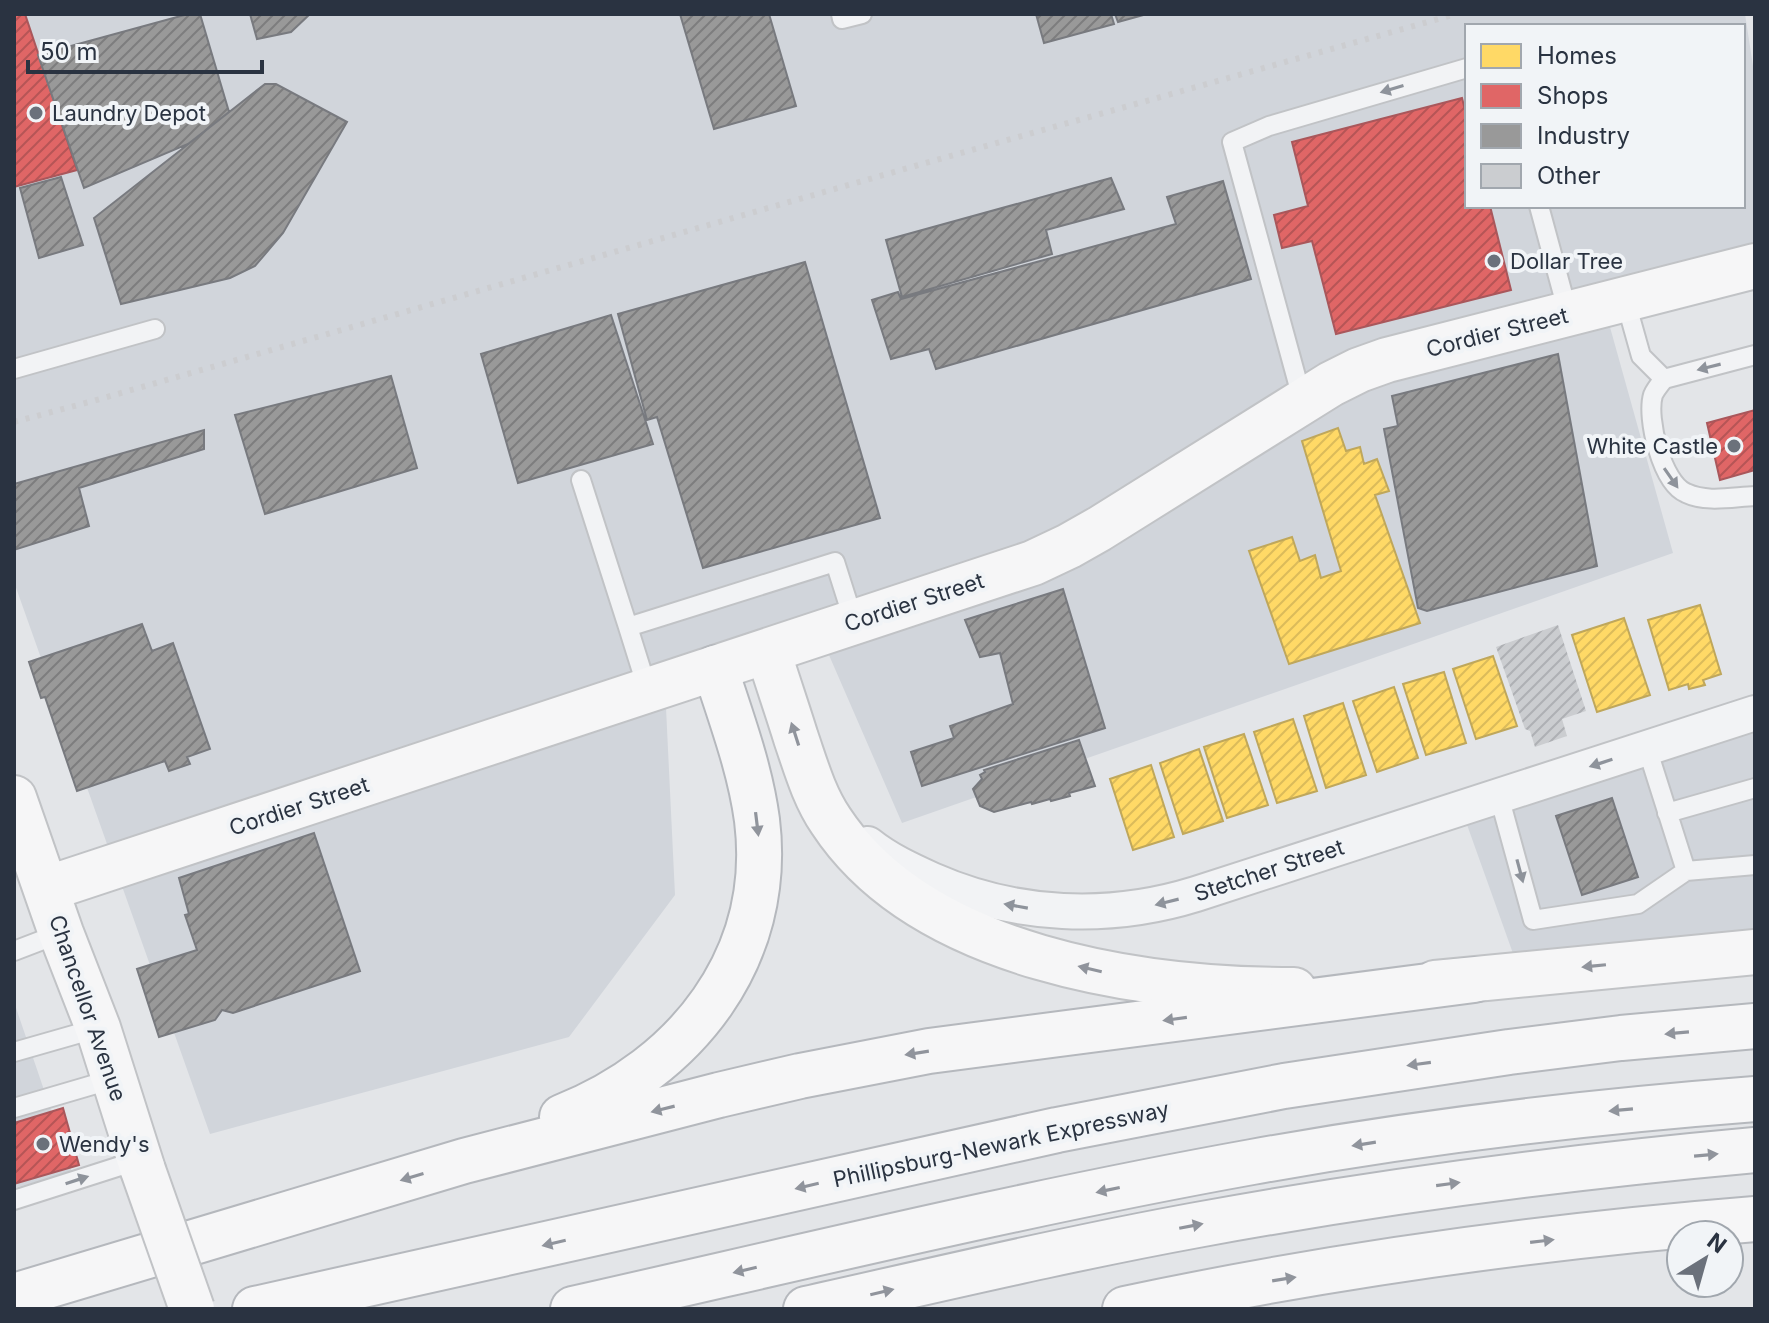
<svg xmlns="http://www.w3.org/2000/svg" width="1769" height="1323" viewBox="0 0 1769 1323" font-family="Inter,sans-serif">
  <style>
    .built { fill: #d1d5db; fill-rule: evenodd }
    .homes { fill: url(#homes-hatch); stroke: #bfa75b; stroke-width: 2 }
    .shops { fill: url(#shops-hatch); stroke: #a9575b; stroke-width: 2 }
    .industry { fill: url(#industry-hatch); stroke: #787a7f; stroke-width: 2 }
    .building { fill: url(#building-hatch) }
    .lines { fill: none; stroke-linecap: round; stroke-linejoin: round }
    .service-casing { stroke: #c1c3c6; stroke-width: 22 }
    .minor-casing { stroke: #c1c3c6; stroke-width: 38 }
    .secondary-casing { stroke: #c1c3c6; stroke-width: 48 }
    .motorway-casing { stroke: #b5b8bd; stroke-width: 48 }
    .service { stroke: #f2f3f5; stroke-width: 18 }
    .minor { stroke: #f2f3f5; stroke-width: 34 }
    .secondary { stroke: #f6f6f7; stroke-width: 44 }
    .motorway { stroke: #f6f6f7; stroke-width: 44 }
    .rail { stroke: #cccdd0; stroke-width: 6; stroke-dasharray: 4 8; stroke-linecap: butt }
    .secondary-bridge-casing { stroke: #c1c3c6; stroke-width: 48; stroke-linecap: butt }
    .secondary-bridge { stroke: #f6f6f7; stroke-width: 44 }
    .oneway { fill: #8e939b }
    .oneway2 { fill: #90949c }
    .poi-dot { fill: #6b717b; stroke: #f1f4f7; stroke-width: 3 }
    .labels { text-anchor: middle; dominant-baseline: central; stroke-width: 8; stroke-linejoin: round; paint-order: stroke }
    .poi-label { font-size: 22px; fill: #2a3341; stroke: #f1f4f7; text-anchor: start }
    .street-label { font-size: 22px; fill: #2a3341; stroke: #f1f4f7 }
  </style>
  <defs>
    <pattern id="homes-hatch" width="6" height="6" patternUnits="userSpaceOnUse" patternTransform="scale(2)"><rect width="6" height="6" fill="#ffd966"/><path d="M-1 1l2-2M0 6l6-6M5 7l2-2" fill="none" stroke="#dbbb5a"/></pattern>
    <pattern id="shops-hatch" width="6" height="6" patternUnits="userSpaceOnUse" patternTransform="scale(2)"><rect width="6" height="6" fill="#e06666"/><path d="M-1 1l2-2M0 6l6-6M5 7l2-2" fill="none" stroke="#b65556"/></pattern>
    <pattern id="industry-hatch" width="6" height="6" patternUnits="userSpaceOnUse" patternTransform="scale(2)"><rect width="6" height="6" fill="#999"/><path d="M-1 1l2-2M0 6l6-6M5 7l2-2" fill="none" stroke="#7d7d7e"/></pattern>
    <pattern id="building-hatch" width="6" height="6" patternUnits="userSpaceOnUse" patternTransform="scale(2)"><rect width="6" height="6" fill="#cbcdd0"/><path d="M-1 1l2-2M0 6l6-6M5 7l2-2" fill="none" stroke="#aeb0b4"/></pattern>
  </defs>
  <rect width="100%" height="100%" fill="#e3e5e8"/>
  <path class="built" d="M14,14H1745L1755,79V265L1603,302L1673,553L902,823L822,639L665,687L675,895L569,1037L210,1134L14,582ZM1467,26H1743V206H1467Z
    M1755,721V953L1515,959L1461,808Z
    M14,1002L72,1172L14,1188Z"/>
  <path class="homes" d="M1338,428L1346,451L1360,447L1364,464L1377,459L1389,491L1375,495L1420,623L1289,664L1249,551L1292,537L1300,561L1315,555L1321,578L1341,571L1302,441Z
    M1700,605L1721,674L1703,680L1705,685L1689,689L1688,684L1669,690L1648,620Z
    M1624,618L1650,695L1597,712L1572,635Z
    M1493,656L1517,726L1476,739L1453,669Z
    M1444,672L1466,743L1426,755L1403,684Z
    M1394,687L1418,758L1377,772L1353,701Z
    M1343,703L1366,775L1326,788L1304,716Z
    M1293,719L1317,791L1277,803L1254,732Z
    M1244,734L1268,805L1227,818L1204,747Z
    M1199,749L1223,821L1183,834L1160,763Z
    M1151,765L1174,837L1133,850L1110,779Z"/>
  <path class="shops" d="M14,14H25L77,170L14,187Z
    M1462,98L1467,118V206H1490L1511,290L1336,334L1312,241L1282,248L1274,215L1308,206L1292,142Z
    M1755,410V470L1720,480L1707,423Z
    M63,1108L79,1165L14,1184V1123Z"/>
  <path class="industry" d="M188,14H200L229,112L188,144L84,188L38,55Z
    M250,14H310L291,32L257,39Z
    M680,14H769L796,106L714,129Z
    M1036,14H1111L1114,24L1044,43Z
    M1115,14H1147L1118,22Z
    M265,84H276L347,122L283,233L255,266L230,278L121,304L94,218Z
    M61,177L83,245L39,258L20,188Z
    M1111,178L1124,209L1046,230L1052,254L902,297L886,240Z
    M1223,181L1251,279L936,369L929,349L891,359L872,300L898,292L901,299L1176,224L1167,197Z
    M805,262L880,518L703,568L657,417L647,420L618,314Z
    M611,315L653,444L518,483L481,354Z
    M1558,354L1597,566L1427,611L1418,608L1384,429L1398,426L1392,396Z
    M391,376L417,468L265,514L235,415Z
    M204,430V449L79,488L89,526L14,550V484Z
    M1063,589L1105,728L922,786L911,752L954,738L950,726L1013,704L1000,653L980,657L965,620Z
    M142,624L152,651L173,643L210,749L187,757L190,764L169,771L165,761L77,791L45,697L41,698L29,662Z
    M1079,740L1095,786L1069,793L1070,796L1051,801L1050,799L1032,804L1031,802L994,812L980,806L973,789L982,779L980,775L985,772L984,770Z
    M1612,798L1638,877L1582,895L1556,816Z
    M314,833L360,971L233,1013L222,1010L215,1020L159,1037L137,969L197,950L185,915L189,914L179,878Z"/>
  <path class="building" d="M1558,625L1586,711L1562,719L1567,736L1535,747L1530,731L1525,729L1496,647Z"/>
  <g class="lines">
    <g class="service-casing">
      <path id="service" d="M841,14L842,19L862,14
        M1539,206L1568,313
        M1625,299L1641,356L1664,379
        M1755,355L1664,379C1660,384 1655,390 1653,395C1646,418 1662,483 1686,493C1707,503 1732,497 1755,496
        M14,369L155,329
        M1303,402L1232,142L1269,126L1467,68
        M581,480L628,627
        M648,691L628,627L835,562L854,622
        M1647,748L1686,871
        M1499,796L1533,920L1638,904L1686,871L1755,865
        M1667,813L1755,788
        M14,951L61,933
        M14,1052L98,1028
        M14,1108L113,1079
        M14,1200L139,1160"/>
    </g>
    <g class="minor-casing">
      <path id="minor" d="M868,844C888,860 910,870 932,880C1016,917 1109,921 1196,894L1755,713"/>
    </g>
    <g class="secondary-casing">
      <path id="secondary" d="M768,651C777,680 787,709 796,738C806,767 814,796 831,821C922,959 1143,990 1294,990
        M14,798L61,933L98,1028L143,1170
        M46,889L1033,563L1069,546L1099,529L1331,384L1359,370L1387,360L1755,266
        M1435,983L1755,952"/>
    </g>
    <g class="motorway-casing">
      <path id="motorway" d="M562,1117C686,1068 774,958 757,820C750,768 731,718 715,668
        M14,1296L464,1161L719,1095L800,1076L929,1051L1474,980
        M255,1309L1057,1130L1284,1086L1509,1052L1621,1038L1755,1026
        M573,1309C799,1258 1024,1203 1252,1162C1418,1132 1586,1112 1755,1099
        M806,1309C936,1280 1066,1249 1197,1225C1382,1191 1568,1167 1755,1150
        M1125,1309C1332,1265 1544,1236 1755,1219"/>
    </g>
    <use href="#service" class="service"/>
    <use href="#minor" class="minor"/>
    <use href="#secondary" class="secondary"/>
    <use href="#motorway" class="motorway"/>
    <path class="rail" d="M14,422L93,401L915,166L1456,14"/>
    <g class="secondary-bridge-casing">
      <path id="secondary-bridge" d="M143,1170L192,1309"/>
    </g>
    <use href="#secondary-bridge" class="secondary-bridge"/>
  </g>
  <defs><path id="oneway-solid" d="M-6-.8H1V-3.2L6.5 0L1 3.2V.8H-6Z" transform="scale(2)"/></defs>
  <g class="oneway">
    <use href="#oneway-solid" transform="translate(1392 89) rotate(163)"/>
    <use href="#oneway-solid" transform="translate(1709 367) rotate(166)"/>
    <use href="#oneway-solid" transform="translate(1671 478) rotate(55)"/>
    <use href="#oneway-solid" transform="translate(1601 763) rotate(162)"/>
    <use href="#oneway-solid" transform="translate(1520 871) rotate(75)"/>
    <use href="#oneway-solid" transform="translate(1167 902) rotate(166)"/>
    <use href="#oneway-solid" transform="translate(1016 906) rotate(-170)"/>
    <use href="#oneway-solid" transform="translate(77 1180) rotate(-18)"/>
  </g>
  <g class="oneway2">
    <use href="#oneway-solid" transform="translate(795 734) rotate(-108)"/>
    <use href="#oneway-solid" transform="translate(757 824) rotate(83)"/>
    <use href="#oneway-solid" transform="translate(1594 966) rotate(174)"/>
    <use href="#oneway-solid" transform="translate(1090 969) rotate(-167)"/>
    <use href="#oneway-solid" transform="translate(1175 1019) rotate(172)"/>
    <use href="#oneway-solid" transform="translate(1677 1033) rotate(175)"/>
    <use href="#oneway-solid" transform="translate(917 1053) rotate(171)"/>
    <use href="#oneway-solid" transform="translate(1419 1064) rotate(172)"/>
    <use href="#oneway-solid" transform="translate(663 1109) rotate(166)"/>
    <use href="#oneway-solid" transform="translate(1621 1110) rotate(175)"/>
    <use href="#oneway-solid" transform="translate(1364 1144) rotate(171)"/>
    <use href="#oneway-solid" transform="translate(1706 1155) rotate(-5)"/>
    <use href="#oneway-solid" transform="translate(412 1177) rotate(163)"/>
    <use href="#oneway-solid" transform="translate(1448 1184) rotate(-8)"/>
    <use href="#oneway-solid" transform="translate(807 1186) rotate(167)"/>
    <use href="#oneway-solid" transform="translate(1108 1190) rotate(168)"/>
    <use href="#oneway-solid" transform="translate(1191 1226) rotate(-11)"/>
    <use href="#oneway-solid" transform="translate(1542 1241) rotate(-7)"/>
    <use href="#oneway-solid" transform="translate(554 1243) rotate(167)"/>
    <use href="#oneway-solid" transform="translate(745 1270) rotate(167)"/>
    <use href="#oneway-solid" transform="translate(1284 1279) rotate(-9)"/>
    <use href="#oneway-solid" transform="translate(882 1292) rotate(-13)"/>
  </g>
  <g class="poi-dot">
    <circle cx="36" cy="113" r="8"/>
    <circle cx="1494" cy="261" r="8"/>
    <circle cx="1734" cy="446" r="8"/>
    <circle cx="43" cy="1144" r="8"/>
  </g>
  <g class="labels">
    <g class="poi-label">
      <text x="52" y="113">Laundry Depot</text>
      <text x="1510" y="261">Dollar Tree</text>
      <text x="1718" y="446" text-anchor="end">White Castle</text>
      <text x="59" y="1144">Wendy's</text>
    </g>
    <g class="street-label">
      <text transform="translate(1497 332) rotate(-14)">Cordier Street</text>
      <text transform="translate(914 602) rotate(-18)">Cordier Street</text>
      <text transform="translate(299 806) rotate(-18)">Cordier Street</text>
      <text transform="translate(1269 870) rotate(-18)">Stetcher Street</text>
      <text transform="translate(88 1008) rotate(71)">Chancellor Avenue</text>
      <text transform="translate(1001 1144) rotate(-12)">Phillipsburg-Newark Expressway</text>
    </g>
  </g>
  <rect width="1769" height="1323" fill="none" stroke="#2a3341" stroke-width="32"/>
  <rect x="1465" y="24" width="280" height="184" fill="#f1f4f7" stroke="#a1a7ae" stroke-width="2"/>
  <rect x="1481" y="44" width="40" height="24" fill="#ffd966" stroke="#a1a7ae" stroke-width="2"/>
  <text x="1537" y="64" font-size="24" fill="#2a3341">Homes</text>
  <rect x="1481" y="84" width="40" height="24" fill="#e06666" stroke="#a1a7ae" stroke-width="2"/>
  <text x="1537" y="104" font-size="24" fill="#2a3341">Shops</text>
  <rect x="1481" y="124" width="40" height="24" fill="#999999" stroke="#a1a7ae" stroke-width="2"/>
  <text x="1537" y="144" font-size="24" fill="#2a3341">Industry</text>
  <rect x="1481" y="164" width="40" height="24" fill="#cbcdd0" stroke="#a1a7ae" stroke-width="2"/>
  <text x="1537" y="184" font-size="24" fill="#2a3341">Other</text>
  <g transform="translate(1705 1259) rotate(37)"><circle r="38" fill="#f1f4f7" stroke="#a1a7ae" stroke-width="2"/>
  <path d="M0-6L14 30L0 20L-14 30Z" fill="#6b717b"/>
  <text y="-12" font-size="22" font-weight="bold" text-anchor="middle" fill="#2a3341">N</text>
  </g>
  <path d="M28 60v12h234v-12" fill="none" stroke="#2a3341" stroke-width="4"/>
  <text x="40" y="60" font-size="24" fill="#2a3341" stroke="#f1f4f7" stroke-width="6" paint-order="stroke">50 m</text>
</svg>
